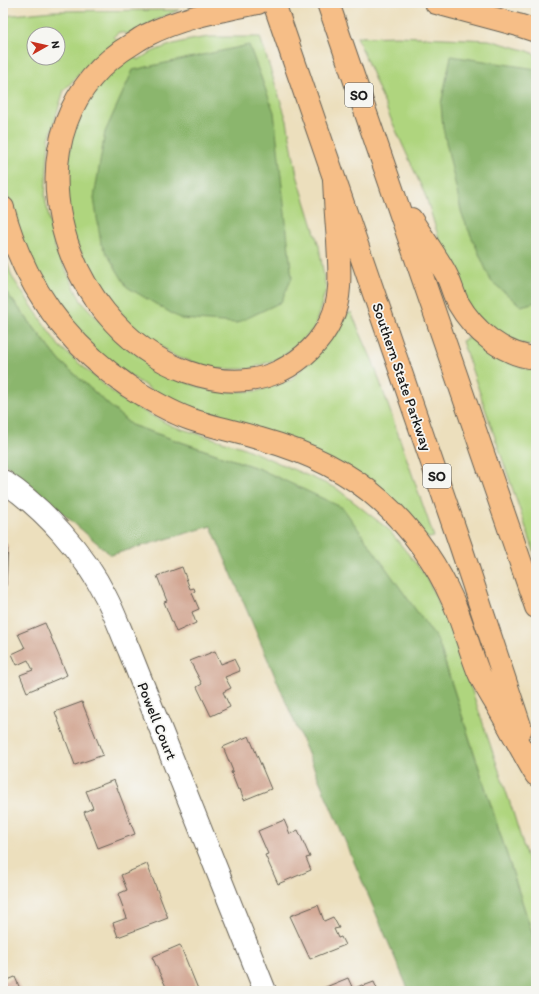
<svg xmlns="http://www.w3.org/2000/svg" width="539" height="994" viewBox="0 0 539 994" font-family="Itim,sans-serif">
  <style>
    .green { fill: #afd57e; stroke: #66784d; fill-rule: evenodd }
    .forest { fill: #8bb66d; stroke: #546944 }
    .building { fill: #d2a692 }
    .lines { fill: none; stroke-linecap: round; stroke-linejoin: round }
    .minor-casing { stroke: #656054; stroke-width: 24 }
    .highway-casing { stroke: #656054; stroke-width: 24 }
    .minor { stroke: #fff; stroke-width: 22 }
    .highway { stroke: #f6be87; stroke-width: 22 }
    .labels { text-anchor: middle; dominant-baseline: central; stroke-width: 3.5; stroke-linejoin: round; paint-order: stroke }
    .shield { fill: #f6f6f2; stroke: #5d5d5c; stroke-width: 1 }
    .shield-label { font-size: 14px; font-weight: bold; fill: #1c1c1c }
    .street-label { font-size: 15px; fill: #1c1c1c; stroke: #f6f6f2 }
  </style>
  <rect width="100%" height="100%" fill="#f6f6f2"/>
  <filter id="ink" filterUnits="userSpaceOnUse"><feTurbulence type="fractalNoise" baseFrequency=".025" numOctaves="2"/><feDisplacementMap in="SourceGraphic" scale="8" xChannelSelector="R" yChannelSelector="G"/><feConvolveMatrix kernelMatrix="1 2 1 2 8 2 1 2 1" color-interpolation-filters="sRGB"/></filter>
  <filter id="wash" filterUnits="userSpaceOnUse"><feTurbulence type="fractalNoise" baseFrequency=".012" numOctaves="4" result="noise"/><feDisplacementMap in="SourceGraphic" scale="16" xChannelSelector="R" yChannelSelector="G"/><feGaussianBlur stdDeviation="0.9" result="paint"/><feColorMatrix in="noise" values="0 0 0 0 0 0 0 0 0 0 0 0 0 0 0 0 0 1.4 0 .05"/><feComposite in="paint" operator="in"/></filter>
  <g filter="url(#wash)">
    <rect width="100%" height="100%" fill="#ecdfbd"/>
    <path class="green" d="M179,10L156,20L132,35L119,32L113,37L120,41L94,59L64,90L49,139L45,197L55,248L81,301L120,343L171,377L216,392L258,391L291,380L328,343L343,317L351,312L373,362L434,537L424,539L349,469L174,405L90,349L54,303L29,259L10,204L3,180V16L53,11ZM34,34H58V58H34Z
      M398,36L489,40L528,51L536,55V346L510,342L477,321L455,290L426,197L390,117L357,37Z
      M210,37H260L287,121L297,175L319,246L326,289L314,329L282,357L250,369H216L176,357L131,325L95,280L71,232L65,185L73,128L101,78L130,55L138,60C159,46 185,40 210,37Z
      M3,250L12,277L59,346L122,400L172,426L242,447L336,488L388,529L426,576L451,629L512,809L536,887V945L438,641L260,469L131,425L60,361L3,288Z
      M470,337L496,358L527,369H536V557L462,341Z"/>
    <path class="forest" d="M249,45L274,112L292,278L281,302L237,323L181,319L127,287L101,244L94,198L105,132L133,70Z
      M451,56L536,69V302L521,306L491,281L462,215L443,128L441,104Z
      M3,288L60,361L131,425L260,469L343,508L438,641L536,945V991H409L211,526L111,555L3,462Z"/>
    <g id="blocks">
      <path class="building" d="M3,545H8L6,586H3Z
        M182,567L190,589L194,588L195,591L192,593L199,609L192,612L196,623L176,632L164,602L167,601L157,576Z
        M45,623L67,675L27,692L20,675L33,670L28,660L17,665L12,654L25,648L18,634Z
        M215,651L221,664L234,659L240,671L225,677L231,688L223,692L230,707L211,716L197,687L202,684L190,661Z
        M82,702L103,755L75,765L55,712Z
        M249,736L271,789L244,800L240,789L238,790L231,772L233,771L223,747Z
        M114,780L135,834L98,848L84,812L93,808L86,791Z
        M284,820L290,834L298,830L310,857L306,858L311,870L278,884L265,855L268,854L258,831Z
        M147,864L168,918L118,937L113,923L127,918L118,894L127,890L121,875Z
        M318,905L324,921L333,917L339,928L334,929L338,938L341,937L345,945L310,959L290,916Z
        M180,945L198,989L193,991H168L152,957Z
        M15,977L21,991H3V982Z
        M348,978L353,989L362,985L363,986L374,982L378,991H322L321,989Z"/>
    </g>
  </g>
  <g filter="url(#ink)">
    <use href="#blocks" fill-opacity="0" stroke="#656054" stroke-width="1"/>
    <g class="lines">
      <g class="minor-casing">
        <path id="minor" d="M3,481C44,508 84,553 106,597C115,614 121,632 129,650L265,991"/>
      </g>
      <g class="highway-casing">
        <path id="highway" d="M258,3C220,11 182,17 147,35C142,37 137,41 132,44C0,123 56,325 188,372C219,383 250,385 280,371C302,360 321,342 331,320C343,295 339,266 338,240C336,220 335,200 334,180
          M274,3L461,547L521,729
          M328,3L536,607
          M436,3L518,25L536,31
          M3,208C23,283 64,342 128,386C148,399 168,411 190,419C213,427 238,432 261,439C304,451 348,471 381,501C413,530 436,562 453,601C463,624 469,648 478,671C483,683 491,695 498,707C511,730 523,753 536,775
          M411,219C422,237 436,255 446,274C451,283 453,294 458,303C474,331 503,355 536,358"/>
      </g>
      <use href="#minor" class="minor"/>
      <use href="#highway" class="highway"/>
    </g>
  </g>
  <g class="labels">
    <g class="shield">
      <rect x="345" y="83" width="28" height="24" rx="3"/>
      <rect x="423" y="464" width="28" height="24" rx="3"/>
    </g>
    <g class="shield-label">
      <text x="359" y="95">SO</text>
      <text x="437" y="476">SO</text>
    </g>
    <g class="street-label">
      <text transform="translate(402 377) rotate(71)">Southern State Parkway</text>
      <text transform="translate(157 721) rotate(68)">Powell Court</text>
    </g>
  </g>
  <rect width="539" height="994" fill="none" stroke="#f6f6f2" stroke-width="16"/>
  <g transform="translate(46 46) rotate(82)"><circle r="19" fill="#f6f6f2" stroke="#9f9f9c"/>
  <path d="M0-3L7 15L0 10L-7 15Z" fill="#c8321e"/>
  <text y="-6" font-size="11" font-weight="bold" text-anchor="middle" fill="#1c1c1c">N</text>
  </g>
</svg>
